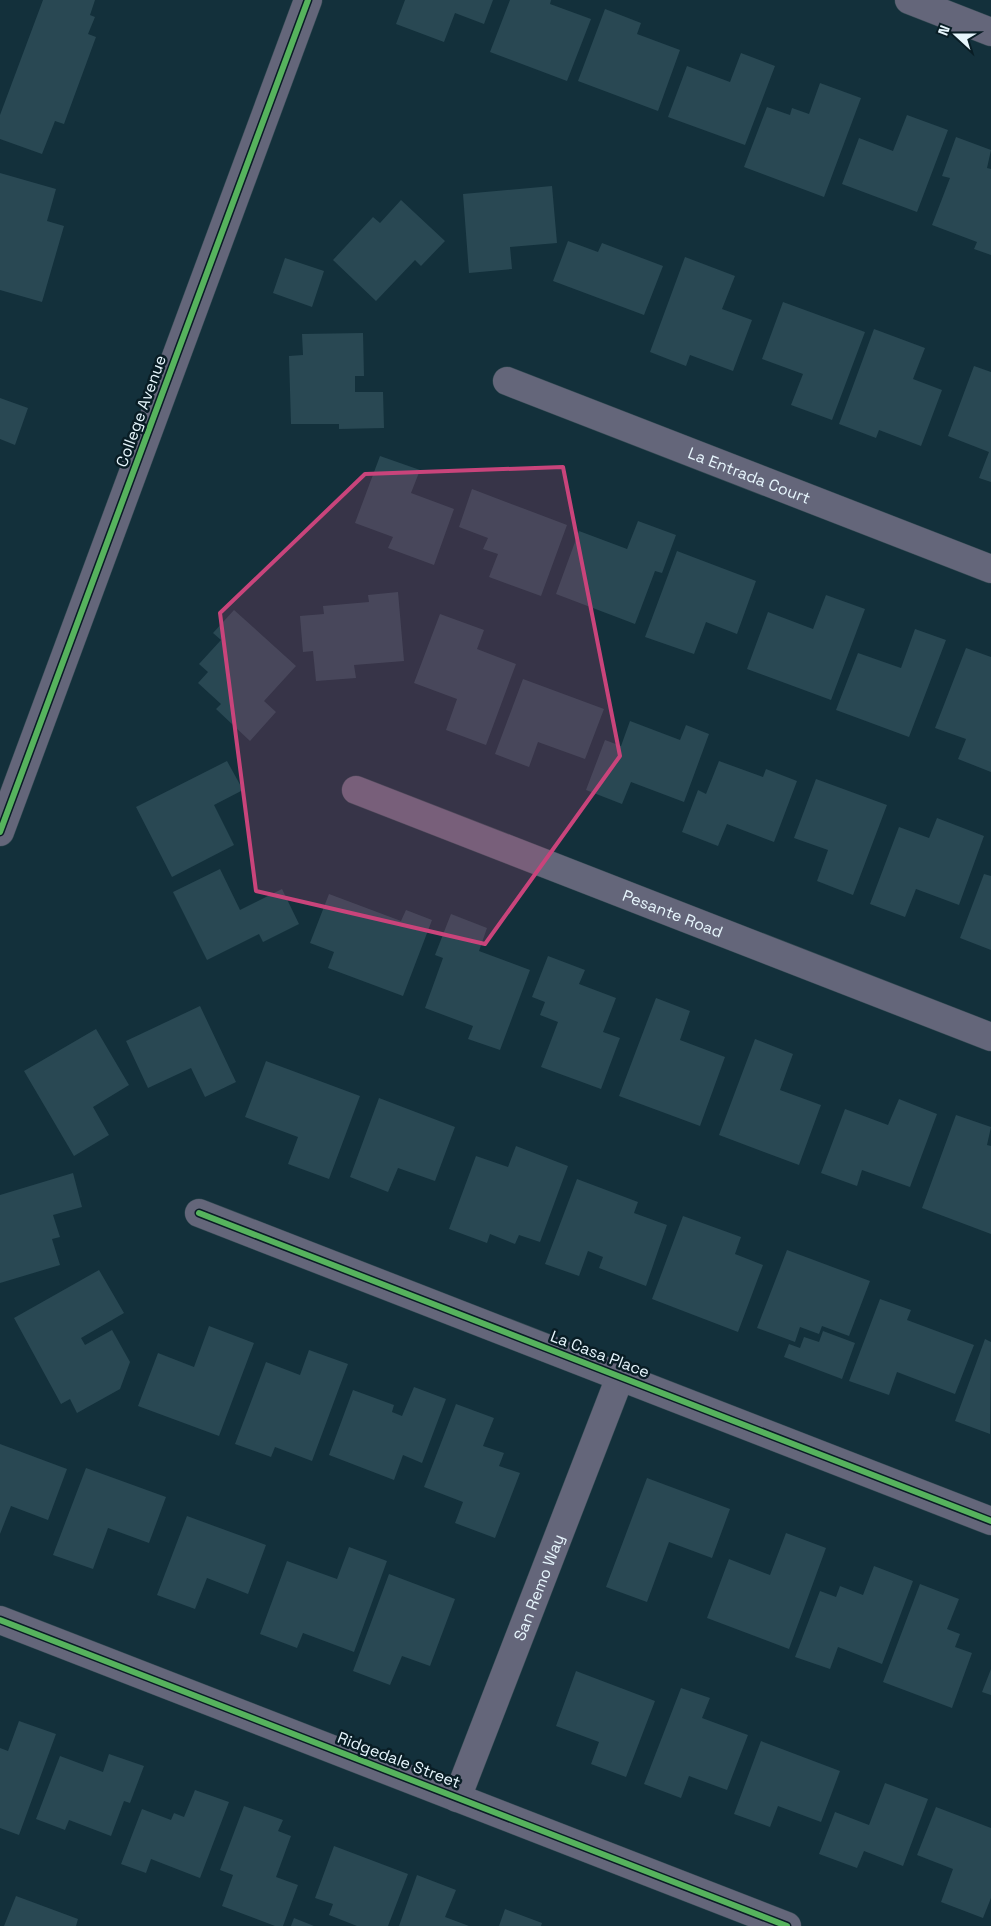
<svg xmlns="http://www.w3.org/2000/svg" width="991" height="1926" viewBox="0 0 991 1926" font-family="'Space Grotesk',sans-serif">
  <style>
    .building { fill: #294853 }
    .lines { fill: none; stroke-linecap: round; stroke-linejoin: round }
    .minor-casing { stroke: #344a53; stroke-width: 29 }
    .tertiary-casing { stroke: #344a53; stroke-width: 29 }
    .minor { stroke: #64667a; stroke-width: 28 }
    .tertiary { stroke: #64667a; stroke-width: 28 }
    .cycleway-casing { stroke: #091d25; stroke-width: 9 }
    .cycleway { stroke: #56b35d; stroke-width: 6 }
    .marked { fill: #c9447b; fill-opacity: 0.2; stroke: #c9447b; stroke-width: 4; stroke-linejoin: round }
    .labels { text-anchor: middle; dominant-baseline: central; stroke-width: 5; stroke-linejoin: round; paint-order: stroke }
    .street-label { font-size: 16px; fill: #e7f6fd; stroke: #091d25 }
  </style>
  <rect width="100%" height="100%" fill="#13303b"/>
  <path class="building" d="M43,0H95L90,15L95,17L88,34L96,37L64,124L55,121L42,154L0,139V115Z
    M405,0H493L484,24L455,13L444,42L396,24Z
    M510,0H551L550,4L591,19L567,81L490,52Z
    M605,9L641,23L637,34L680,50L658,111L578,81Z
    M741,53L775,66L745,145L668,117L687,66L730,82Z
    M820,83L861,98L824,197L744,167L767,107L790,115L792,108L809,114Z
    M907,115L948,130L917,212L842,184L859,138L893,151Z
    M956,137L991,150L987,168L991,169V255L974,249L977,242L932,225L950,178L942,176Z
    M0,173L56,189L47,221L64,226L42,302L0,290Z
    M552,186L557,243L510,247L512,269L469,273L463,194Z
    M401,200L445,241L421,266L415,260L376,301L333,260L373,217L380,223Z
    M568,241L598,252L602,243L663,266L644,315L553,281Z
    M685,257L735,276L722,309L752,320L733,371L690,355L686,366L650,352Z
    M285,258L324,271L312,307L273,293Z
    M783,302L865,332L832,420L791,405L803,374L762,359Z
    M874,329L925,348L913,379L942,390L921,446L879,430L876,438L839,424Z
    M363,333L364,376H355V392H383L384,428L339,429V424H291L289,356L303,355L302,334Z
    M974,366L991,372V482L979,478L989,452L948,436Z
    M0,398L28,408L15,445L0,439Z
    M380,456L420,470L411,493L454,509L434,565L388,548L393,537L355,523Z
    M472,489L567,525L541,596L489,577L498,554L483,549L488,538L459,527Z
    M638,521L676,535L662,573L655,571L635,624L556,594L579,531L627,549Z
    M677,551L756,581L737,634L706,622L694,654L645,637Z
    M398,592L404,661L354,665L356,678L316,681L313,651L303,652L300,616L324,614L323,606L369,602L368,595Z
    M826,595L865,609L831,700L747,669L768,612L813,629Z
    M234,610L296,666L264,701L276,712L250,741L216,709L221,704L198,683L208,672L199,664L221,640L213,633Z
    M440,614L484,630L477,649L516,664L486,745L446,730L457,699L414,683Z
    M915,629L946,640L909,737L836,710L858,653L901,668Z
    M966,648L991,657V772L958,759L966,739L935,728Z
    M523,679L604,709L585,759L538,742L529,767L495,754Z
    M630,721L680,740L686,725L709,734L684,802L631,782L622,804L586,790L605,740L621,746Z
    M227,761L243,790L214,805L234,845L172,877L136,807Z
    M719,761L763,777L766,769L797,781L774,842L727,824L718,846L682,832L698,790L706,794Z
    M816,779L887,805L853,895L817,881L828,850L794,838Z
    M937,818L984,836L959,905L916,889L905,917L870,904L899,827L929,838Z
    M220,869L240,910L282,889L299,924L263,942L259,934L207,960L173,892Z
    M984,874L991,876V950L960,938Z
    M329,894L401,921L406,910L432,920L403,996L328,968L334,952L310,943Z
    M451,914L487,928L479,951L530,970L500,1050L468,1039L473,1026L425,1008L443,958L435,955Z
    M548,956L585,970L579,984L616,998L603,1032L620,1038L601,1089L541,1067L558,1022L540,1015L545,1002L532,997Z
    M656,998L690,1011L680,1040L725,1057L700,1126L619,1096Z
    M200,1006L236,1082L205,1097L191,1068L148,1088L126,1041Z
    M96,1029L129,1085L93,1107L109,1135L74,1156L24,1071Z
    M755,1039L793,1054L780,1090L821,1105L799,1165L719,1135Z
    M266,1061L360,1096L329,1179L288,1164L298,1137L245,1117Z
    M379,1098L455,1127L435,1181L398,1168L388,1192L350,1177Z
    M899,1099L937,1114L910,1187L862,1170L857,1186L821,1173L845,1109L888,1125Z
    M956,1115L991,1127L987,1145L991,1146V1234L922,1208Z
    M516,1146L568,1166L540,1242L519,1235L515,1244L490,1234L487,1243L449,1229L476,1156L508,1167Z
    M73,1173L82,1207L53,1215L60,1237L52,1239L60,1265L0,1283V1195Z
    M577,1179L638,1202L634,1213L667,1225L646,1286L599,1268L603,1257L588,1251L579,1276L545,1264Z
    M683,1216L741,1237L735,1254L763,1265L738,1332L652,1299Z
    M787,1250L870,1281L849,1336L822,1326L819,1334L800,1327L795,1342L757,1328Z
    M99,1270L124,1313L81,1338L85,1345L112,1330L130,1362L120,1389L77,1413L70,1399L61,1404L14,1318Z
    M880,1299L911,1310L907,1320L974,1345L955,1394L897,1372L889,1395L849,1381Z
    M209,1326L254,1343L219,1436L138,1406L158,1353L194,1367Z
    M823,1331L855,1343L842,1379L784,1357L789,1344L800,1348L804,1337L819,1342Z
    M985,1339L991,1342L990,1434L955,1421Z
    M309,1350L348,1364L312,1461L275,1447L271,1457L235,1444L266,1362L300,1375Z
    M414,1387L446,1399L422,1463L403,1455L394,1480L329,1455L353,1390L394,1405L392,1412L402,1416Z
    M456,1404L494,1418L483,1446L504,1453L499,1466L520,1473L495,1538L455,1523L463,1502L424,1487Z
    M0,1444L67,1469L48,1520L11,1506L0,1534Z
    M86,1468L166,1497L149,1543L108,1528L93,1569L53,1555Z
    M647,1478L730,1509L712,1558L669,1542L647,1602L606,1587Z
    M187,1516L266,1545L248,1594L207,1578L195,1609L157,1595Z
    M786,1533L826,1548L789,1649L707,1618L729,1559L770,1575Z
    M349,1547L387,1561L354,1652L303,1633L297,1648L260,1634L287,1561L337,1579Z
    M874,1566L913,1581L882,1664L838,1647L830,1669L795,1657L820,1591L836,1597L840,1586L863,1595Z
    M389,1574L455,1599L430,1666L402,1656L390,1685L353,1671Z
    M920,1584L959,1599L947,1629L960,1634L955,1647L972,1653L952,1708L883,1682Z
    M991,1669V1695L982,1692Z
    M576,1671L655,1701L626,1777L591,1764L599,1742L556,1726Z
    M681,1688L710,1698L702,1718L748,1735L727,1790L689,1776L681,1798L644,1784Z
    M19,1721L56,1734L19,1835L0,1828V1748L8,1751Z
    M761,1741L840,1771L821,1822L778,1806L770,1827L734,1814Z
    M109,1754L144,1766L130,1803L124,1801L111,1836L69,1820L65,1830L36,1819L60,1756L103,1772Z
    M885,1783L928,1799L903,1866L864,1851L857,1868L819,1854L835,1812L869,1825Z
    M195,1790L229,1802L200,1878L151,1859L146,1873L121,1864L142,1809L171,1820L174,1813L184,1817Z
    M244,1806L283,1820L278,1831L291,1836L276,1877L298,1885L283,1926H275L222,1906L233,1875L220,1870Z
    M936,1807L991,1828V1898L983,1918L941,1902L953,1869L917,1855Z
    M334,1846L408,1874L388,1926H357L329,1915L333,1904L315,1898Z
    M417,1875L456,1890L445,1917L469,1926H399Z
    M16,1896L78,1919L76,1926H4Z
    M505,1909L542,1923L541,1926H499Z
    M294,1918L314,1926H291Z"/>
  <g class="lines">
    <g class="minor-casing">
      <g id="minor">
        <path id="s1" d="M507,381L991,569"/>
        <path id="s2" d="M356,790L991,1037"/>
        <path d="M199,1213L991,1521"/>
        <path d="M0,1620L787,1926"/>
        <path id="s3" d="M457,1798L620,1377"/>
      </g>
    </g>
    <g class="tertiary-casing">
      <path id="tertiary" d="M909,0L991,32
        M0,832L308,0"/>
    </g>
    <use href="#minor" class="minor"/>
    <use href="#tertiary" class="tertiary"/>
    <g class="cycleway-casing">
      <path id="cycleway" d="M0,832L308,0
        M199,1213L991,1521
        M0,1620L787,1926"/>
    </g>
    <use href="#cycleway" class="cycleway"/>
  </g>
  <path class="marked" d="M563,467L620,756L485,944L256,891L220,613L365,474Z"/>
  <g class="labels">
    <g class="street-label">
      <text transform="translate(141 411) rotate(-70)">College Avenue</text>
      <text stroke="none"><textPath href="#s1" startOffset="260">La Entrada Court</textPath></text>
      <text stroke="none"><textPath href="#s2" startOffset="340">Pesante Road</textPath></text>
      <text transform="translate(600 1354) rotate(21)">La Casa Place</text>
      <text stroke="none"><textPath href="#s3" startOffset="226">San Remo Way</textPath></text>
      <text transform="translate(399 1760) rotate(21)">Ridgedale Street</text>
    </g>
  </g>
  <g transform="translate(956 35) rotate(291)" stroke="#091d25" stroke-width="4" paint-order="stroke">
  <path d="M0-4L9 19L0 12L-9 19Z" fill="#e7f6fd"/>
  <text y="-8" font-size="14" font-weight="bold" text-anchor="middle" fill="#e7f6fd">N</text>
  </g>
</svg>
